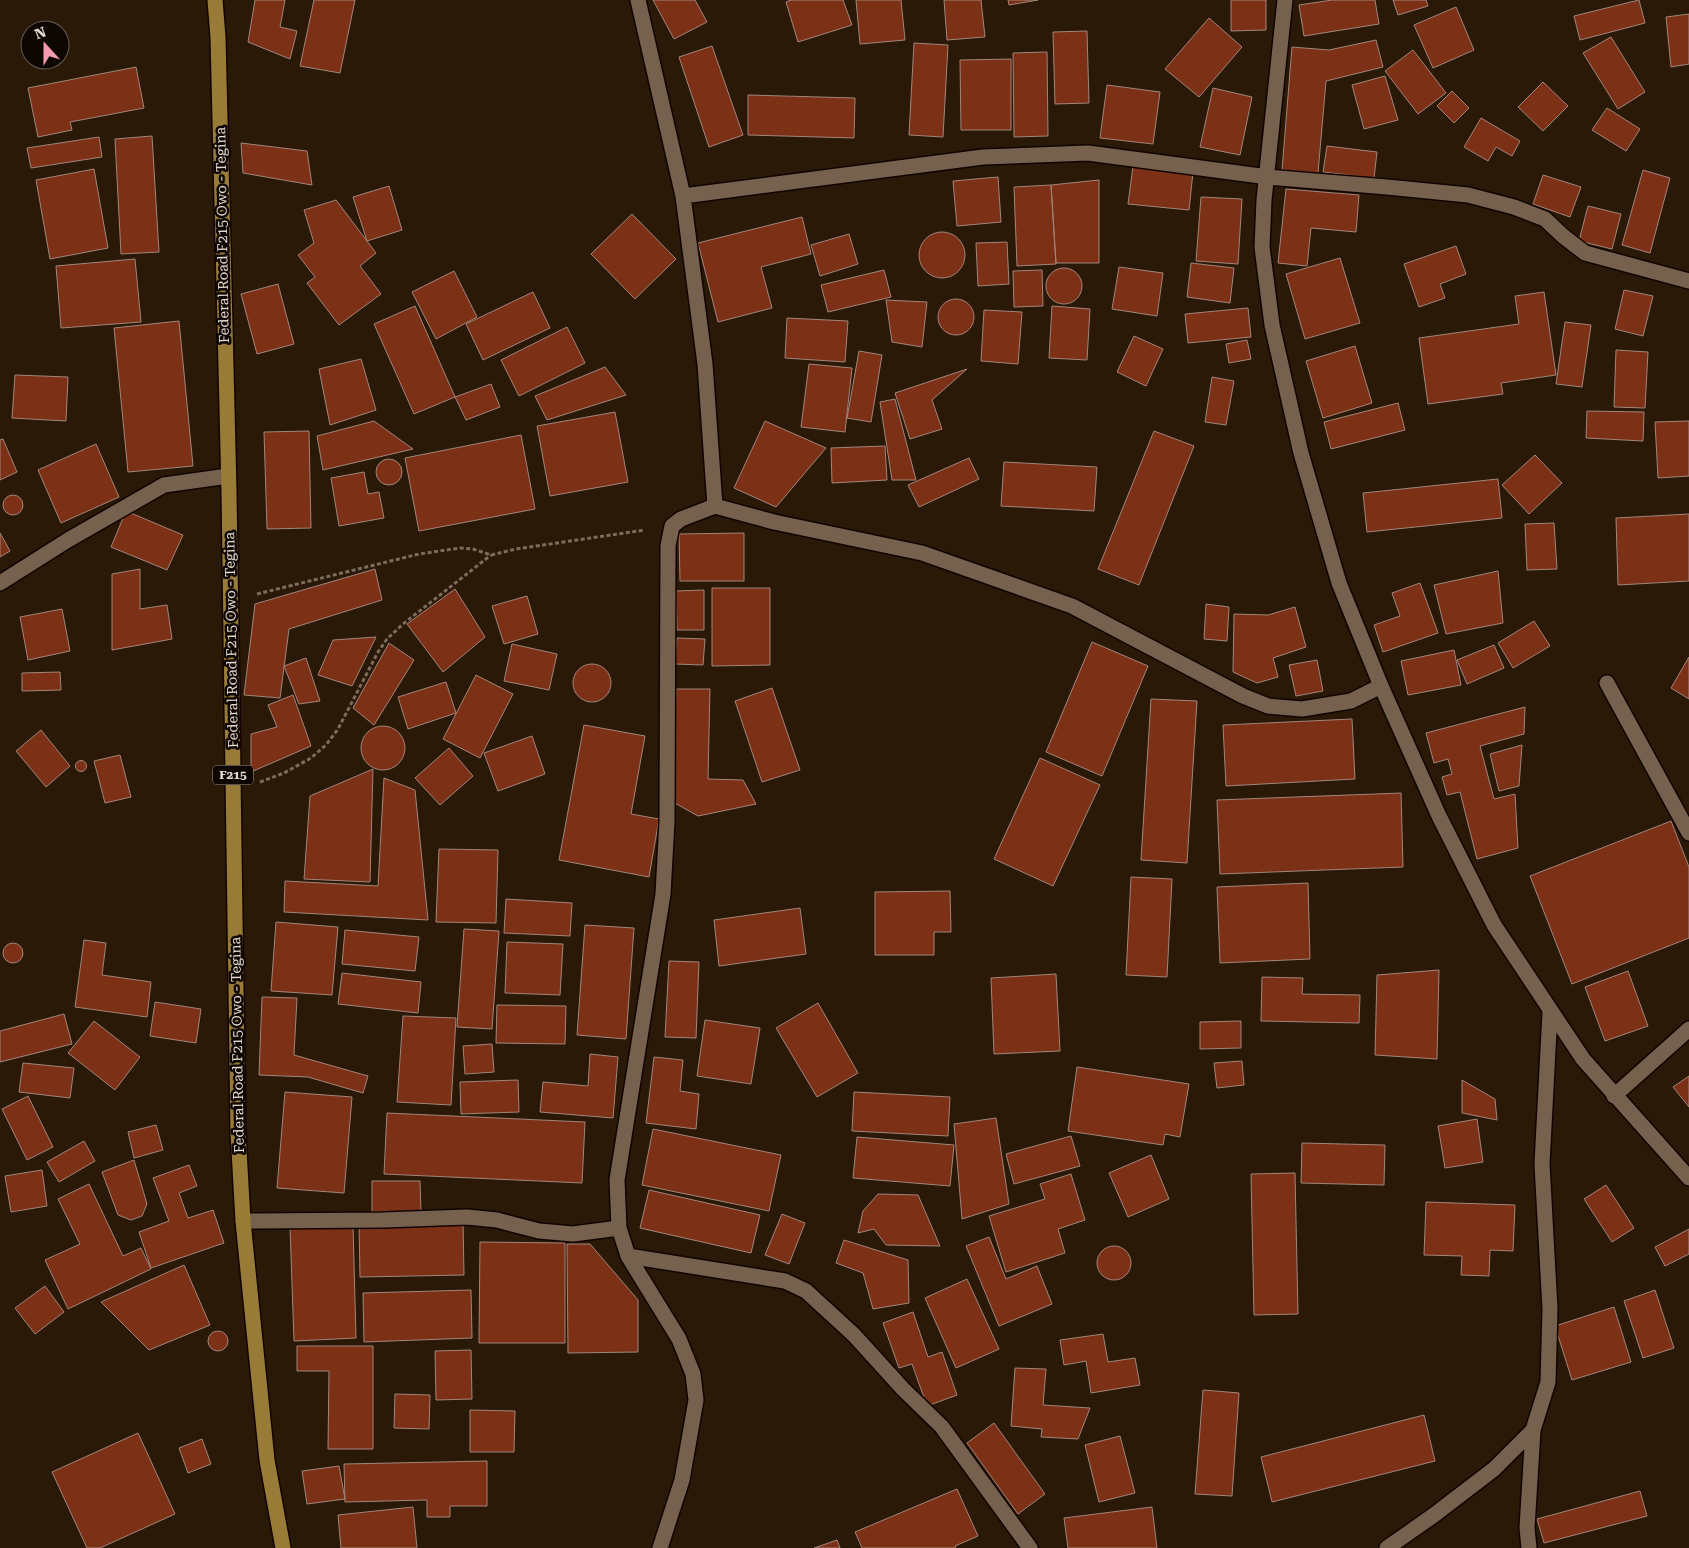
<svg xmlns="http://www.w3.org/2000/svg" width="1689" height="1548" viewBox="0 0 1689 1548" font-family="'Roboto Serif',serif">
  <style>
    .building { fill: #7c3117; stroke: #a2857b }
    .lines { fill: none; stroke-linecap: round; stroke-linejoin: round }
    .street-casing { stroke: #120400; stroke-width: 18 }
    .secondary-casing { stroke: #120400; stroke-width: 18 }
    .primary-casing { stroke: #120400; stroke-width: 18 }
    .path { stroke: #7c6c5e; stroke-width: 3; stroke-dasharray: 4 2.5; stroke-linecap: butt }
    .street { stroke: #76614e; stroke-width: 15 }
    .secondary { stroke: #76614e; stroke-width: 15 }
    .primary { stroke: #987b36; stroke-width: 15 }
    .labels { text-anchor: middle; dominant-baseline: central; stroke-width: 5; stroke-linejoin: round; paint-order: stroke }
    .shield { fill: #0d0602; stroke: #a59a92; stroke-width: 1 }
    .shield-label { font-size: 12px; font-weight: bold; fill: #e6dacf }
    .street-label { font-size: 14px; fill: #e6dacf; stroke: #0d0602 }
  </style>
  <rect width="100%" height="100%" fill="#2b1908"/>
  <path class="building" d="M255,0H285L280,27L297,31L290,59L248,42Z
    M314,0H355L340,73L300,66Z
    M653,0H695L707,22L674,39Z
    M791,0H843L852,25L798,42L786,2Z
    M856,0H901L905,40L860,44Z
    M944,0H981L985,37L947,40Z
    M1008,0H1038L1009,5Z
    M1231,0H1266V30L1231,31Z
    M1332,0H1375L1379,24L1304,36L1299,5Z
    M1393,0H1426L1428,6L1398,15Z
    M1639,0L1645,23L1580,40L1574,16Z
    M1456,7L1474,50L1433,68L1414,25Z
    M1689,14V64L1671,67L1666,17Z
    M1209,18L1242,47L1199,97L1165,69Z
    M1087,31L1089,103L1055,104L1053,32Z
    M1611,37L1645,92L1618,109L1583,53Z
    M1376,40L1383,67L1326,81L1318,173L1282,170L1292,47L1329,50Z
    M914,43L948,45L943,137L909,135Z
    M712,46L743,135L709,147L679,57Z
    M1413,50L1446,93L1418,114L1385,71Z
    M1047,52L1048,136L1014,137L1013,53Z
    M1011,59V130H961L960,60Z
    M136,67L144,108L70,122L72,130L38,137L28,88Z
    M1385,76L1398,120L1364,129L1352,85Z
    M1543,82L1568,106L1543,131L1518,107Z
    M1107,85L1160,92L1153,144L1100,138Z
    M1213,88L1252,97L1240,155L1200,147Z
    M1452,91L1469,108L1454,123L1437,106Z
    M748,95L855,98L854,138L748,135Z
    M1607,108L1640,129L1626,151L1592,130Z
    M1481,118L1520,141L1512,156L1496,147L1488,161L1464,147Z
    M152,136L159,252L121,254L115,139Z
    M99,137L102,157L31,168L27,148Z
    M241,143L307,151L312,185L243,173Z
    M1327,146L1377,152L1374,178L1323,172Z
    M1133,166L1193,172L1189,210L1128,204Z
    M94,169L108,248L50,259L36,180Z
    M1643,170L1670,178L1650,253L1622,245Z
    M1543,175L1581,187L1570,217L1533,204Z
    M998,177L1001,222L957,226L953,181Z
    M1099,180V263H1056L1051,185Z
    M1051,185L1056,264L1017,266L1014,187Z
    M389,186L402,230L367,241L353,197Z
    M1286,189L1359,195L1356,232L1311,228L1307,266L1278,263Z
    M1201,197L1242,199L1238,264L1196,261Z
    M336,200L376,253L360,266L381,294L339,325L307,283L315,277L298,255L314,243L304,210Z
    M1588,206L1621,214L1612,249L1579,241Z
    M632,214L676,259L635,299L591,254Z
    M802,217L811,254L761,267L772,308L718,322L698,243Z
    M919 255a23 23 0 1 1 46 0a23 23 0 1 1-46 0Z
    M849,234L858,264L820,276L811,245Z
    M1007,242L1009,284L978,286L976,243Z
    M1456,246L1466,274L1440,284L1445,298L1419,307L1404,264Z
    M1340,258L1360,323L1305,339L1286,274Z
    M135,259L141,322L61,328L56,266Z
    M1191,263L1234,268L1230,303L1187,297Z
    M1119,267L1163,273L1157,316L1112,309Z
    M1046 286a18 18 0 1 1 36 0a18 18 0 1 1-36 0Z
    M884,270L891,297L828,312L821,285Z
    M1042,270L1043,306L1014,307L1013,271Z
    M454,271L477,317L436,339L412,292Z
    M278,284L294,344L257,354L241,294Z
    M1624,290L1653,296L1643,336L1615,329Z
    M533,292L550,328L483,360L466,324Z
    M1544,292L1556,375L1501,383L1503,394L1428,404L1419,338L1519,324L1515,296Z
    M938 317a18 18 0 1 1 36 0a18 18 0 1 1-36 0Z
    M886,300L927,302L922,347L892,342Z
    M415,306L455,397L414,414L374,324Z
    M1052,306L1090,309L1087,360L1049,358Z
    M1248,308L1251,337L1188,343L1185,314Z
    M984,310L1022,312L1018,364L981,361Z
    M787,318L848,321L845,362L785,358Z
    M179,321L193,466L128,472L114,328Z
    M1565,322L1591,325L1582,387L1556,384Z
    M567,327L585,363L519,396L501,360Z
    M1134,336L1163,349L1146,386L1117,372Z
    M1247,340L1251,359L1229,363L1226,344Z
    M1355,346L1372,403L1323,418L1306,361Z
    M1616,350L1648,352L1645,408L1614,407Z
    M859,351L882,355L871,422L847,418Z
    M361,359L376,410L330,425L319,369Z
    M809,364L852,368L845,432L801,427Z
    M605,367L626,395L547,420L535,396Z
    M967,369L932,400L942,429L910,439L895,393Z
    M15,375L68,377L66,421L12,418Z
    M1212,377L1234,381L1226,425L1205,422Z
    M491,384L500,407L466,420L455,397Z
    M895,399L916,480H892L880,402Z
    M1398,403L1405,430L1331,449L1324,422Z
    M1587,411L1644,412L1643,441L1586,438Z
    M615,412L628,482L550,496L537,426Z
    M374,421L413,449L323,470L317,436Z
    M765,421L826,448L776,507L734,488Z
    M1689,421V476L1658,478L1655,422Z
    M309,431L311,528L267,529L264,432Z
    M1154,431L1194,446L1139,585L1098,569Z
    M521,435L535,509L419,531L405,458Z
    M3,439L17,472L0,480V440Z
    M96,444L119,497L61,523L38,470Z
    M885,446L887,480L832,483L831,448Z
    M1535,455L1562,483L1529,514L1502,485Z
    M969,458L979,479L919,507L908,485Z
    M376 472a13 13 0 1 1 26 0a13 13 0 1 1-26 0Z
    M1004,462L1097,467L1094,511L1001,506Z
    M364,472L368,494L379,492L384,518L339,526L331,478Z
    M1498,479L1502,518L1367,532L1363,493Z
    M3 505a10 10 0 1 1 20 0a10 10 0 1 1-20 0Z
    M126,511L183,535L167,570L111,547Z
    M1689,514V581L1618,585L1616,518Z
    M1554,523L1557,569L1527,570L1525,524Z
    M0,533L10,551L0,557Z
    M744,533V581H680L679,534Z
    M140,569V609L167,605L172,639L112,650V574Z
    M375,569L382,600L289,629L280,698L244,695L255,604Z
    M1498,571L1503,623L1446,634L1434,585Z
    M1420,583L1438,633L1383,652L1374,625L1400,616L1392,593Z
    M712,588H770V665L712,666Z
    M455,589L485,637L443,672L407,624Z
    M704,590V630H677L676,591Z
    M527,596L538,634L504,644L492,606Z
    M1206,604L1229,607L1227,641L1204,639Z
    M1295,607L1306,647L1273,658L1278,677L1257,683L1233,672L1234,614L1268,615Z
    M62,609L70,651L28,660L20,617Z
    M1534,621L1550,646L1513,668L1498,643Z
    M376,637L352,686L318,675L333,640Z
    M677,638L705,639L703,665L675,664Z
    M1092,642L1148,666L1102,776L1046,752Z
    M389,643L414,660L374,725L353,708Z
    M512,644L557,654L549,690L504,681Z
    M1494,645L1504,668L1467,684L1457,660Z
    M1454,650L1461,685L1408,695L1401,661Z
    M1689,657V699L1671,688Z
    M306,658L320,701L299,704L284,666Z
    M1317,660L1323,691L1296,696L1289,665Z
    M573 683a19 19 0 1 1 38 0a19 19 0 1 1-38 0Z
    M60,672L61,690L22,691V673Z
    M476,675L513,694L480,758L443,739Z
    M446,682L456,713L408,729L398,697Z
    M772,688L800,770L762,782L735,701Z
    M676,689H710L708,779L743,780L756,804L698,816L673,802Z
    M293,695L311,746L251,772V734L277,727L268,705Z
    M1151,699L1197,701L1187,863L1141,860Z
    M1525,707L1524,734L1480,746L1494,799L1515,794L1518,848L1477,859L1460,792L1447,795L1442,777L1452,774L1448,759L1434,763L1426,733Z
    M1352,719L1355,779L1226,786L1223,725Z
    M584,725L645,736L631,814L659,819L649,877L559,860Z
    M361 748a22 22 0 1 1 44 0a22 22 0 1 1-44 0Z
    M41,730L70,766L46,787L16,751Z
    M532,736L545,774L498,791L484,753Z
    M1522,745L1519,786L1499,791L1490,754Z
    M449,748L473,776L440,805L415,778Z
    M120,755L131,797L105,803L94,761Z
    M1040,758L1100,785L1053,886L994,859Z
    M75.5 766a5.5 5.5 0 1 1 11 0a5.5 5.5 0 1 1-11 0Z
    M373,769L370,882L304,879L310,796Z
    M384,778L415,790L428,920L284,912L285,881L378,886Z
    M1401,793L1403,867L1220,874L1217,800Z
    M1671,821L1689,867V938L1572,984L1530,876Z
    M439,849L498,850L496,923L436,922Z
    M1131,877L1172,879L1167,977L1126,975Z
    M1308,883L1310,959L1220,963L1217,887Z
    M950,891L951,932H934V955H875V892Z
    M506,899L572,903L570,936L504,933Z
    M800,908L806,954L719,966L714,920Z
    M276,922L338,927L332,995L271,991Z
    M585,925L634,928L626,1039L577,1035Z
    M464,929L499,931L492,1029L457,1027Z
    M345,930L419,937L415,971L342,964Z
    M84,940L106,943L102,975L151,982L147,1017L75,1007Z
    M507,942L563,944L560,995L505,993Z
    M3 953a10 10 0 1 1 20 0a10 10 0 1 1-20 0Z
    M669,961L699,962L696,1038L665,1037Z
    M1439,970L1437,1059L1375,1055L1377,975Z
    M1628,971L1648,1026L1605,1041L1585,987Z
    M342,973L421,982L418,1013L338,1004Z
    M1056,974L1060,1051L994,1054L991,978Z
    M1262,977L1303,978L1302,994L1360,995L1359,1023L1261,1021Z
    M262,997L297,998L294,1055L368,1076L363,1093L308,1077L259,1075Z
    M155,1002L201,1009L196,1043L150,1036Z
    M818,1003L858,1073L817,1097L776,1028Z
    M497,1005L566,1006L565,1044L496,1043Z
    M64,1014L72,1044L0,1062V1031Z
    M403,1016L456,1018L451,1105L397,1102Z
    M705,1020L760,1028L751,1084L697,1076Z
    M94,1021L140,1057L115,1090L68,1053Z
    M1241,1021V1048L1200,1049V1022Z
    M492,1044L494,1072L465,1074L463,1046Z
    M590,1054L618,1057L613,1118L540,1112L543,1082L588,1086Z
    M654,1057L683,1060L680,1091L699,1094L696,1129L646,1123Z
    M1242,1061L1244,1085L1217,1088L1214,1063Z
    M23,1063L74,1068L70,1098L19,1092Z
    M1077,1067L1189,1084L1180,1137L1165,1134L1163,1145L1068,1131Z
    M1689,1076V1107L1673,1087Z
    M518,1080L519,1112L461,1114L460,1082Z
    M1462,1080L1495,1099L1497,1120L1462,1113Z
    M285,1092L352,1097L344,1193L277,1188Z
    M854,1092L950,1097L948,1136L852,1131Z
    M28,1096L53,1147L27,1160L2,1109Z
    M387,1113L585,1122L582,1183L384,1174Z
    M996,1118L1009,1204L962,1219L954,1124Z
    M1477,1119L1483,1162L1445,1168L1438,1126Z
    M156,1125L163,1150L134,1158L128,1132Z
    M653,1129L781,1155L769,1211L642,1185Z
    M1071,1136L1080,1166L1014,1184L1006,1154Z
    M857,1137L954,1145L950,1186L853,1178Z
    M84,1141L95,1161L59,1182L47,1162Z
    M1302,1143L1385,1145L1384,1185L1301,1183Z
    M1151,1155L1169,1199L1128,1217L1109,1173Z
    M134,1160L147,1204L142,1216L131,1220L118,1215L102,1172Z
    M189,1165L197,1186L179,1193L188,1218L213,1210L224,1243L151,1268L139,1232L169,1221L153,1178Z
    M42,1170L47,1206L11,1212L5,1176Z
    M1295,1173L1298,1314L1254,1315L1251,1174Z
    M1071,1174L1085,1220L1058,1229L1065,1253L1006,1272L989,1216L1045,1199L1040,1184Z
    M372,1181H420L421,1212H372Z
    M89,1184L123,1256L141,1248L151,1269L68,1309L45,1260L80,1244L58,1199Z
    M1606,1185L1634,1228L1612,1242L1584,1199Z
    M649,1190L760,1215L751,1253L640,1228Z
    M878,1194L918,1195L940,1246L886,1245L874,1229L858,1233L863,1211Z
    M1426,1202L1515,1205L1513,1251L1490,1250L1489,1276L1461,1275L1462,1256L1424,1255Z
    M782,1214L805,1223L789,1264L765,1255Z
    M463,1221L464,1275L360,1277L359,1223Z
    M353,1225L356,1338L294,1341L290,1227Z
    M1689,1229V1254L1665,1266L1655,1247Z
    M989,1237L1006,1279L1037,1266L1052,1304L999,1326L966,1246Z
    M844,1240L908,1260L909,1303L873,1309L863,1273L836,1263Z
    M480,1242L565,1243V1343H479Z
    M567,1244H590L638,1300V1352L568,1353Z
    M1097 1263a17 17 0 1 1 34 0a17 17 0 1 1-34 0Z
    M184,1265L210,1325L149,1350L101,1302Z
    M967,1279L999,1349L956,1368L925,1298Z
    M45,1286L64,1312L35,1334L15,1308Z
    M471,1290L472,1338L364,1342L363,1293Z
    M1655,1290L1674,1348L1643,1358L1624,1301Z
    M1614,1307L1631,1362L1572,1380L1555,1326Z
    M913,1312L928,1357L942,1352L957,1395L927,1406L912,1364L899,1368L883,1323Z
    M208 1341a10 10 0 1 1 20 0a10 10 0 1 1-20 0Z
    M1103,1334L1108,1362L1135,1358L1140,1385L1091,1393L1086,1361L1064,1365L1060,1340Z
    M297,1346H373V1449H328L329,1371H297Z
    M471,1350L472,1399L436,1400L435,1351Z
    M1015,1368L1046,1369L1043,1405L1090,1408L1078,1439L1041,1437L1042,1429L1011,1426Z
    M1203,1390L1239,1393L1232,1496L1195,1494Z
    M395,1394L430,1395L429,1429L394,1428Z
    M470,1410L515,1411L514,1452H470Z
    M1424,1415L1435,1461L1272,1502L1261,1457Z
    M994,1423L1045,1494L1018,1514L967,1443Z
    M138,1433L175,1514L100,1548H87L52,1472Z
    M1120,1436L1135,1493L1099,1502L1085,1445Z
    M202,1439L211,1464L188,1473L179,1448Z
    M487,1461V1506H450V1517H427V1500L345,1502L344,1464Z
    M339,1466L345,1499L307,1504L302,1471Z
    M957,1489L978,1536L955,1546L956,1548H862L855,1532Z
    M1640,1491L1647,1516L1544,1543L1537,1519Z
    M413,1507L417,1548H341L338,1515Z
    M1152,1507L1157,1548H1068L1064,1518Z
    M837,1540L840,1548H814Z"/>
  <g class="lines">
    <g class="street-casing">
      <path id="street" d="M638,0L683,196L705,364L715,506
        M683,196L983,157L1088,153L1268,177L1387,187L1468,195L1514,207L1545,219L1563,236L1585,253L1689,281
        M0,583L68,540L164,485L228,476
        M1607,683L1689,833
        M1614,1096L1689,1029
        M243,1221L383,1220L467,1217L497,1220L539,1231L573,1234L619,1228
        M628,1256L785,1281L806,1291L854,1335L903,1389L942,1427L1030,1548
        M660,1548L682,1480L696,1400L693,1374L679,1339L628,1256L619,1228L617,1180L663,894L667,821L668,546L672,526L681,519L715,506L774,522L922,553L1072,606L1243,696L1268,706L1302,709L1351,701L1381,686
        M1387,1548L1434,1515L1494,1469L1533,1430
        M1529,1548L1527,1528L1533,1430L1548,1382L1550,1309L1542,1164L1550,1012"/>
    </g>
    <g class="secondary-casing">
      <path id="secondary" d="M1285,0L1264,200L1262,247L1272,325L1301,453L1339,583L1381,686L1439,816L1494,925L1583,1059L1689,1178"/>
    </g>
    <g class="primary-casing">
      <path id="primary" d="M215,0L218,37L229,491L238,1132L243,1221L267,1460L283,1548"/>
    </g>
    <path class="path" d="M257,594L419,554L460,548L473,549L491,555L516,549L645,530
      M260,782L284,773L311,758L326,745L338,729L378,652L387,639L403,624L491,555"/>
    <use href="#street" class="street"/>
    <use href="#secondary" class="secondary"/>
    <use href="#primary" class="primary"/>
  </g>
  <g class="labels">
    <rect class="shield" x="213" y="765.5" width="40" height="19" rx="4"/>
    <g class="shield-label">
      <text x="233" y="775">F215</text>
    </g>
    <g class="street-label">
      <text transform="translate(222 235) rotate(-91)">Federal Road F215 Owo - Tegina</text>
      <text transform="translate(231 640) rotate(-91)">Federal Road F215 Owo - Tegina</text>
      <text transform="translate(237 1045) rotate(-91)">Federal Road F215 Owo - Tegina</text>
    </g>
  </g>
  <g transform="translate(45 45) rotate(339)"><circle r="24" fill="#0d0602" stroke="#645b54"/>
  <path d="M0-4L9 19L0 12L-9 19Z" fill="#f29aaf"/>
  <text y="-8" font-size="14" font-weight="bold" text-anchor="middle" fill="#e6dacf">N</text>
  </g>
</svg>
